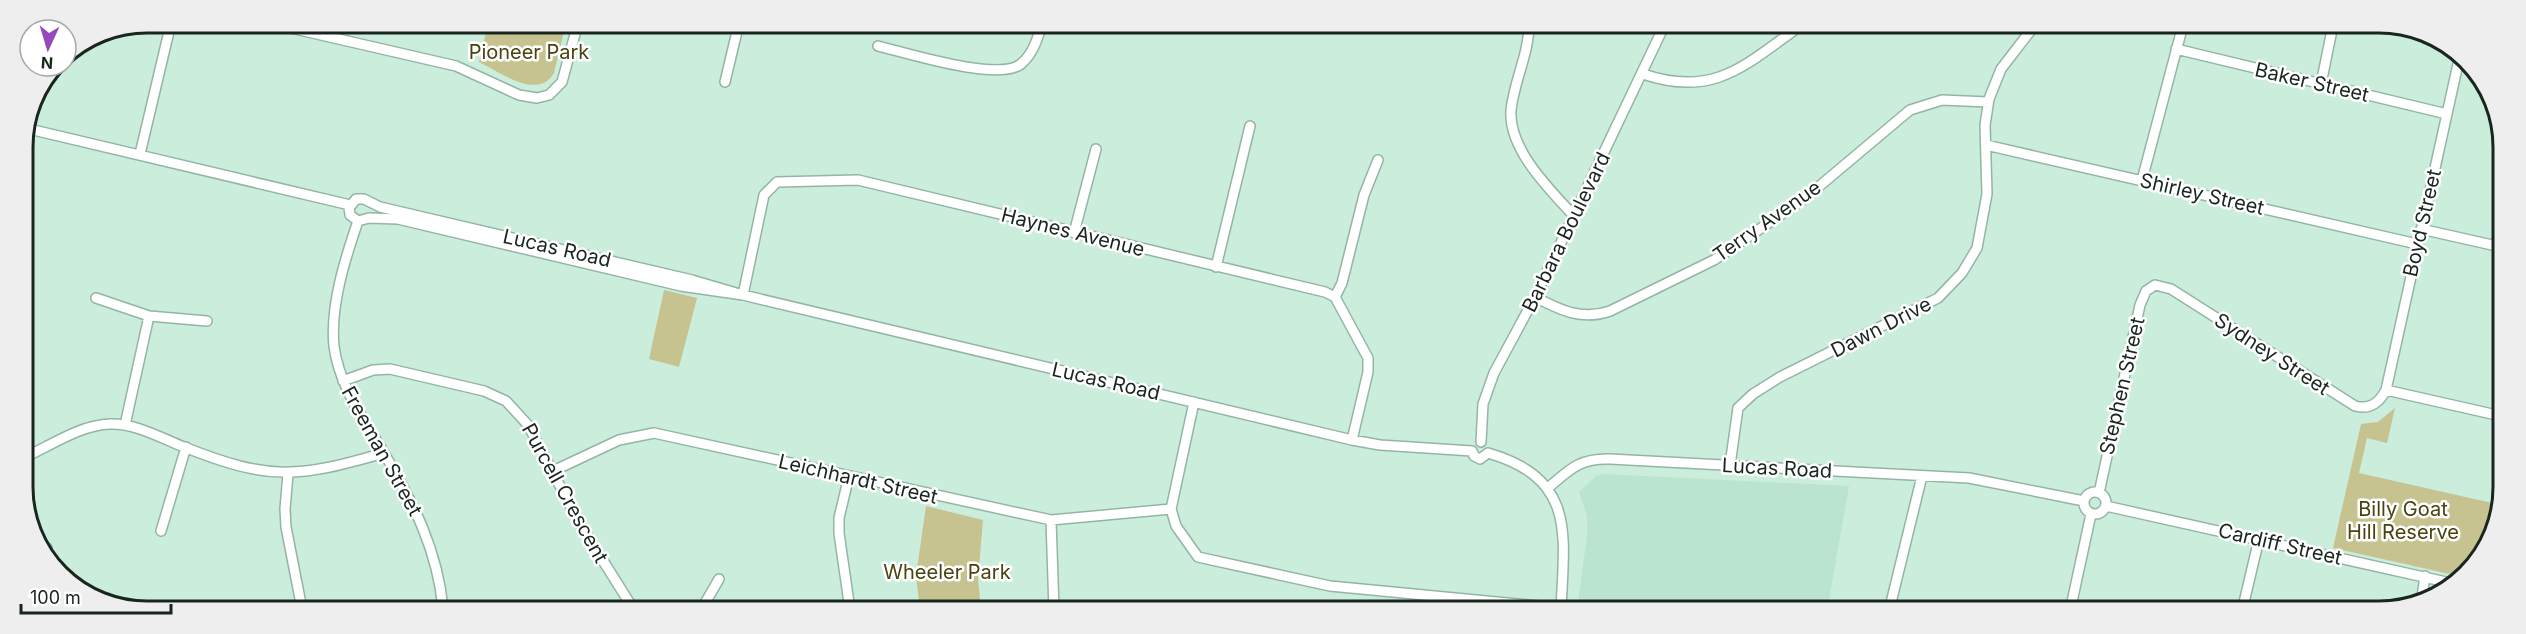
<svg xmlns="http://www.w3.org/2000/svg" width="2526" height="634" viewBox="0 0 2526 634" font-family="Inter,sans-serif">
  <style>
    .built { fill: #bae4cf }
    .green { fill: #c7c390 }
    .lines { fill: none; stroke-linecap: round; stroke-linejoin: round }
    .minor-casing { stroke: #94b5a5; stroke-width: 12 }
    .minor { stroke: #fff; stroke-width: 9 }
    .labels { text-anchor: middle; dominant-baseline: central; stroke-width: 5; stroke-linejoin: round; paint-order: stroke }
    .park-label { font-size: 20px; fill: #48430f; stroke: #fff }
    .street-label { font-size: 20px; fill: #192620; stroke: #fff }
    .rim { fill: none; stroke: #192620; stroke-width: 3 }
  </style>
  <rect width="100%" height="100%" fill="#caeddc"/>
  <path class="built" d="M1603,474L1849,486L1827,611L1577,610L1587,536V516L1579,492L1596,476Z"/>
  <path class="green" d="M488,23H566L554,73C538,101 500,72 479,62Z
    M664,290L697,298L679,367L649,359Z
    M2395,408L2387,443L2367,438L2359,473L2501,505L2499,515L2463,577L2333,548L2361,424L2378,422Z
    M926,506L983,520L978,579L981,610H920L916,576Z"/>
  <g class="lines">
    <g class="minor-casing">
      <path id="minor" d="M269,23L456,66L519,95L537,98L549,95L562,82L578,23
        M1529,24C1529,54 1514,81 1511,110C1508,149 1550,190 1574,216
        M878,46C907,53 999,82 1021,64C1033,54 1038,38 1042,23
        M2176,49L2447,114
        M1643,74C1716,99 1747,63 1803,24
        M725,82L739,23
        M2321,84L2333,25
        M25,128L350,205
        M1986,145L2417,244
        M140,154L171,23
        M2142,180L2183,25
        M358,221C345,259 330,306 334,346C339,386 364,419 384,453C413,502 438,551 443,609
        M2421,229L2501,247
        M1074,233L1096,149
        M1216,267L1250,126
        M743,295L681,286L398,219L369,218L358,221L350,215L349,208L356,199H364L380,207L692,280L743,295L1352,440L1380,445L1472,451
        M743,295L764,195L777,182L858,180L1325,292L1335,297L1368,358V372L1352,440
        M1335,297L1342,283L1364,195L1378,160
        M1535,297C1560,310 1582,321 1610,311L1714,260L1804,199L1910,110L1942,100L1988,102
        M96,298L149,316L207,321
        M343,381L373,370L390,369L484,391L506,401L528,425L580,524L634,610
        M2386,390L2501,416
        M1194,402L1171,509L1176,526L1198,557L1330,586L1561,608
        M125,425L149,316
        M1481,442L1483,404L1494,373L1535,297L1665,24
        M1472,451L1474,456L1480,459L1488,453
        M1488,453C1577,479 1564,535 1561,610
        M25,457C52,445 80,425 110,424C135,423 161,438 184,447C270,481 297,478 384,453
        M1730,465L1738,408L1753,394L1780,377L1938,298L1962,273L1977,248L1987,194L1985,125L1989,99L2001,69L2035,25
        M553,471L619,440L654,433L1051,520L1171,509
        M288,474L285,509L286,527L302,609
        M849,476L839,518V533L850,610
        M1548,488C1570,469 1580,458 1610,459L1969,478L2084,501
        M2084 503a11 11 0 1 1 22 0a11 11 0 1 1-22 0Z
        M2099,493L2140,305L2146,291L2155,285L2171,289L2355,406C2370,410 2379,403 2386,390L2460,55
        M2106,506L2455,584
        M1051,520L1054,610
        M161,531L186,447
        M44,547L47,548
        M2422,597L2425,576
        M701,610L719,579
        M1889,611L1922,476
        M2070,611L2091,514
        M2242,611L2259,539"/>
    </g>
    <use href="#minor" class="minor"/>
  </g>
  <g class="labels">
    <g class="park-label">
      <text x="529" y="52">Pioneer Park</text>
      <text x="2403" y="509">Billy Goat<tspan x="2403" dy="23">Hill Reserve</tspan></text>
      <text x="947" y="572">Wheeler Park</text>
    </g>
    <g class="street-label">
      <text transform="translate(2312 82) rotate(13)">Baker Street</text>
      <text transform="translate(2202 194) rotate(13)">Shirley Street</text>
      <text transform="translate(1767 221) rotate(-35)">Terry Avenue</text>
      <text transform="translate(2422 223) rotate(-77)">Boyd Street</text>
      <text transform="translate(1073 232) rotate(14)">Haynes Avenue</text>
      <text transform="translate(1566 232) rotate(-64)">Barbara Boulevard</text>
      <text transform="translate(557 248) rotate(13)">Lucas Road</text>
      <text transform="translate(1881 327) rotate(-27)">Dawn Drive</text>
      <text transform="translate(2272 354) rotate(33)">Sydney Street</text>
      <text transform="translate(1106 381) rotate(13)">Lucas Road</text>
      <text transform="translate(2122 386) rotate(-77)">Stephen Street</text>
      <text transform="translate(382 451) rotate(61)">Freeman Street</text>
      <text transform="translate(1777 468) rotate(3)">Lucas Road</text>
      <text transform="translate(858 479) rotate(13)">Leichhardt Street</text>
      <text transform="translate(565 493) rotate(61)">Purcell Crescent</text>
      <text transform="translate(2280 544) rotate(13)">Cardiff Street</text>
    </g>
  </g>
  <path d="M0 0H2526V634H0ZM147 33H2379A114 114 0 0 1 2493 147V487A114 114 0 0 1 2379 601H147A114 114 0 0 1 33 487V147A114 114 0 0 1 147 33Z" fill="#edeeed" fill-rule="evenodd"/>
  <path class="rim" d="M147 33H2379A114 114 0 0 1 2493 147V487A114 114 0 0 1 2379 601H147A114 114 0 0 1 33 487V147A114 114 0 0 1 147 33Z"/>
  <g transform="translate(48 48) rotate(184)"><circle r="28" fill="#ffffff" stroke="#a3a8a6" stroke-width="1.5"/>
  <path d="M0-4.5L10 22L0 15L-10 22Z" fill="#9549bb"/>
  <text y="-9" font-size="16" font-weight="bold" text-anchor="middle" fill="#192620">N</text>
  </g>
  <path d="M21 604v9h150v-9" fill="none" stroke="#192620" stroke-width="3"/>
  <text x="30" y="604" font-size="18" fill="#192620" stroke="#ffffff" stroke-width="4.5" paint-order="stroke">100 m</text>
</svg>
